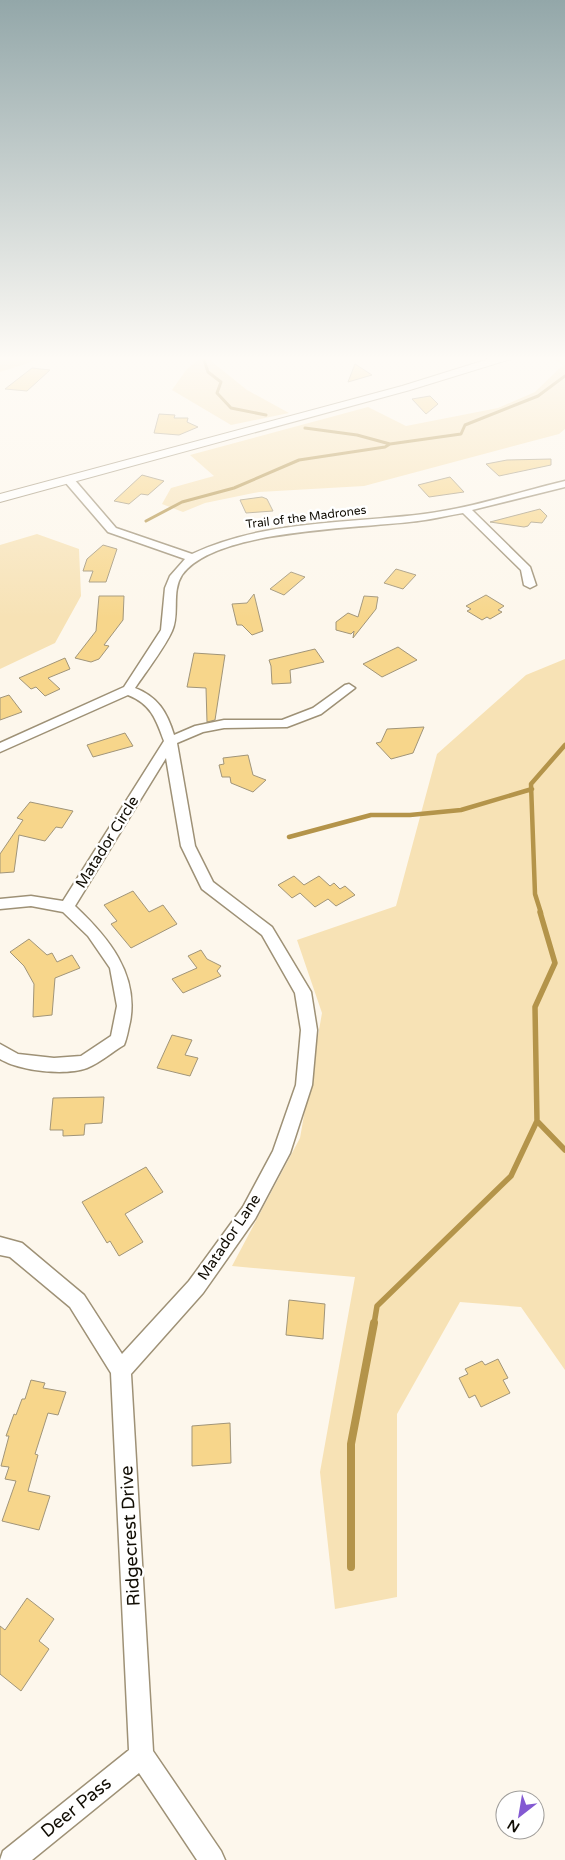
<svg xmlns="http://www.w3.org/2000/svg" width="565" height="1860" viewBox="0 0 565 1860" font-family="'Varela Round',sans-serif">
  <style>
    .green { fill: #f7e2b5 }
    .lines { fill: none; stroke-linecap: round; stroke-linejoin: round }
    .stream-far3 { stroke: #b4944a; stroke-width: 3 }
    .stream-far2 { stroke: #b4944a; stroke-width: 4.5 }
    .stream-far1 { stroke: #b4944a; stroke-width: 5.5 }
    .stream { stroke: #b4944a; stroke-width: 8 }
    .building { fill: #f7d68b; stroke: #a19579 }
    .minor-casing { stroke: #9e9176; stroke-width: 3 }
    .tertiary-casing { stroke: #9e9176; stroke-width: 2 }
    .minor { fill: #fff; fill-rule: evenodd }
    .tertiary { fill: #fff; fill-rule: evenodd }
    .labels { text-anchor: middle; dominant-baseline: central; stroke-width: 5; stroke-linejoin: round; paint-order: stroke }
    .far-street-label { font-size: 12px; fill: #110d04; stroke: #fff }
    .street-label { font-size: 15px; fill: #110d04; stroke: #fff }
    .near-street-label { font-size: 18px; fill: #110d04; stroke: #fff }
  </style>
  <rect width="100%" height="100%" fill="#fdf7ec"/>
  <path class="green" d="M0,357H47L0,372Z
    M201,357H206L247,390L289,413L231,425L172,390L186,370Z
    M549,357H565V429L559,434L364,486L259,492L205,503L183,512L162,504L171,488L214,476L190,455L368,407L406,426L498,408L535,392L563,365Z
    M37,534L79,549L81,596L55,643L0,669V545Z
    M565,659V1370L521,1307L460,1302L397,1414V1597L335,1609L320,1472L355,1277L232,1266L300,1138L322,1013L297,940L396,906L437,754L526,675Z"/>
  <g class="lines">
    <path class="stream-far3" d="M203,357L208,372L221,382L217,393L231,408L266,415
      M305,428L357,435L390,444L461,434L465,425L538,396L565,376
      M146,521L182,502L234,488L299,460L385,447L390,444"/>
    <path class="stream-far2" d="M289,837L371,815H410L461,810L532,789
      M541,913L535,894L531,784L565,745"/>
    <path class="stream-far1" d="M537,1121L565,1150
      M374,1324L377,1306L511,1176L537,1121L535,1007L555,963L540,912"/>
    <path class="stream" d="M351,1567V1444L374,1323"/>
  </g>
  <path class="building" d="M355,364L372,375L348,382Z
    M32,368L50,370L27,391L5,389Z
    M430,396L438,404L426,414L412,399Z
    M159,414L175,415L174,418H188L187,422L198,427L179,435L154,433Z
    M551,459V465L499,476L486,464L507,460Z
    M142,475L164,481L148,495L141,494L129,504L114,501Z
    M450,477L464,492L429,497L418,485Z
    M262,497L267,499L273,511L246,513L240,500Z
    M540,509L547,516L542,523L531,522L528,526L524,527L490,522Z
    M103,545L117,549L106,582H89L93,571H83L87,559Z
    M396,569L416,575L403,589L384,583Z
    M291,572L305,577L284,595L270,589Z
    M254,594L263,631L252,635L242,625H237L232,604L247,603Z
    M486,595L504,606L498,610L502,612L490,619L487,617L482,620L467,611L471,609L466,606Z
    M99,596H124L123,620L104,645L109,646L99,659L91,662L75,658L96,631Z
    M364,596L378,597L376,609L353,638L354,631L351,634L336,630V622L348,613L358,617Z
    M398,647L417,660L382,677L363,664Z
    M315,649L324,662L290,670L291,683L272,684L271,666L269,660Z
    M194,653L225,655L215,720L207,722L206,688L187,687Z
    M65,658L70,669L48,678L60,689L45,696L36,687L31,689L19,678Z
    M9,695L22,712L0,720V698Z
    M424,727L413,753L391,759L376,743L381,742L387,729Z
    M125,733L133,746L93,757L87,745Z
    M248,755L253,775L266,780L253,792L231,783L230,777H222L219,765L224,764L223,758Z
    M30,802L73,811L62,828L56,827L45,841L19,835L14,872L0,873V854L23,820L17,818Z
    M294,876L304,885L319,876L330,886L334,883L340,889L345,886L355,895L336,906L328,899L315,907L300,893L292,898L278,885Z
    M133,891L149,912L163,905L177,924L131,948L111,924L117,921L104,905Z
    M29,939L47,955L52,953L57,962L72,955L80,968L55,978L52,1015L33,1017L34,984L24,966L10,952Z
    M201,950L207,959L221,966L217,971L221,976L183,993L172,979L197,968L188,956Z
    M172,1035L192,1040L185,1055L198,1058L190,1076L157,1068Z
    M104,1097L102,1123L85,1124L84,1135L63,1136V1130H50L53,1098Z
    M146,1167L163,1192L125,1214L143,1242L119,1256L110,1241L107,1243L82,1202Z
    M289,1300L325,1304L323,1339L286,1335Z
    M498,1359L508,1378L503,1380L510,1393L481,1407L475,1395L469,1398L459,1378L468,1374L465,1369L482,1361L485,1365Z
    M31,1380L45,1383L43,1388L66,1392L58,1415L48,1413L35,1454L38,1455L28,1491L50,1496L39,1530L2,1521L16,1481L5,1479L9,1467L1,1466L9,1436H6L14,1414L16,1415L22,1399H25Z
    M230,1423L231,1463L192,1466V1426Z
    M27,1598L54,1619L39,1641L49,1649L21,1691L0,1674V1626L5,1630Z"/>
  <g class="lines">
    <g class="minor-casing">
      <path id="minor" d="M69,477L73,478L116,528L192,554C264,520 346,524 424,514C471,508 519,492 565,481V487L472,510L530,567L536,585L530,588L524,585L521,570L463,513C450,515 438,518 425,520C368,529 216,527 182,575C171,592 180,614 172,631C165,647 146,672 135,688C158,697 167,712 174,735L195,726L224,720H282L313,708L345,685L349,684L355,688L321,714L287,727L224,728L203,732L177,743L195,846L213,882L272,927L311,992L317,1030L312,1085L290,1153L255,1219L203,1293L131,1374L153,1751L221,1851L225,1860H197L139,1773L32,1860H0L3,1851L129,1750L111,1373L70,1307L10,1257L0,1255V1237L22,1243L84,1295L122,1354L189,1281L243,1207L273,1151L296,1085L301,1030L295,993L262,935L202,889L200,885L181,846L166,758L75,906C108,937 139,974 130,1022C128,1030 127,1038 124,1045C112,1052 100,1063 87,1068C65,1076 20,1071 0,1059V1044L18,1054L54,1058L81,1056L111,1036L117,1006L110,968L88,936L63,912L31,906L0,909V899L31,896L63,901L164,741C156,719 151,704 128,695L0,752V743L124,687L161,630L165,588L170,576L185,559L108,532L65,482V478Z"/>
    </g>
    <g class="tertiary-casing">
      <path id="tertiary" d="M495,357H512L511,359L410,390L0,502V494L402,386Z"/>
    </g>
    <use href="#minor" class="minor"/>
    <use href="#tertiary" class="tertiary"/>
  </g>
  <linearGradient id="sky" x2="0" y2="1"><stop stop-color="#93a7a9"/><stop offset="0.58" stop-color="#fefbf6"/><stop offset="1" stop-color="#fefbf6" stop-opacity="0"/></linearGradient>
  <rect width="565" height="618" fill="url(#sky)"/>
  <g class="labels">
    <g class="far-street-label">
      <text transform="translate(306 517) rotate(-7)">Trail of the Madrones</text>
    </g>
    <g class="street-label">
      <text transform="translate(107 842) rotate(-58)">Matador Circle</text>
      <text transform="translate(229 1237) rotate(-56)">Matador Lane</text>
    </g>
    <g class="near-street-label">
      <text transform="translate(130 1536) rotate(-93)">Ridgecrest Drive</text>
      <text transform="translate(76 1807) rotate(-39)">Deer Pass</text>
    </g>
  </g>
  <g transform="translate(520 1815) rotate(211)"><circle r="24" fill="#ffffff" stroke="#a09e9b"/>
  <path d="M0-4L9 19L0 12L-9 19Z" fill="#8359d2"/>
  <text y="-8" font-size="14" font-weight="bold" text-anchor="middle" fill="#110d04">N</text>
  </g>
</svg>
